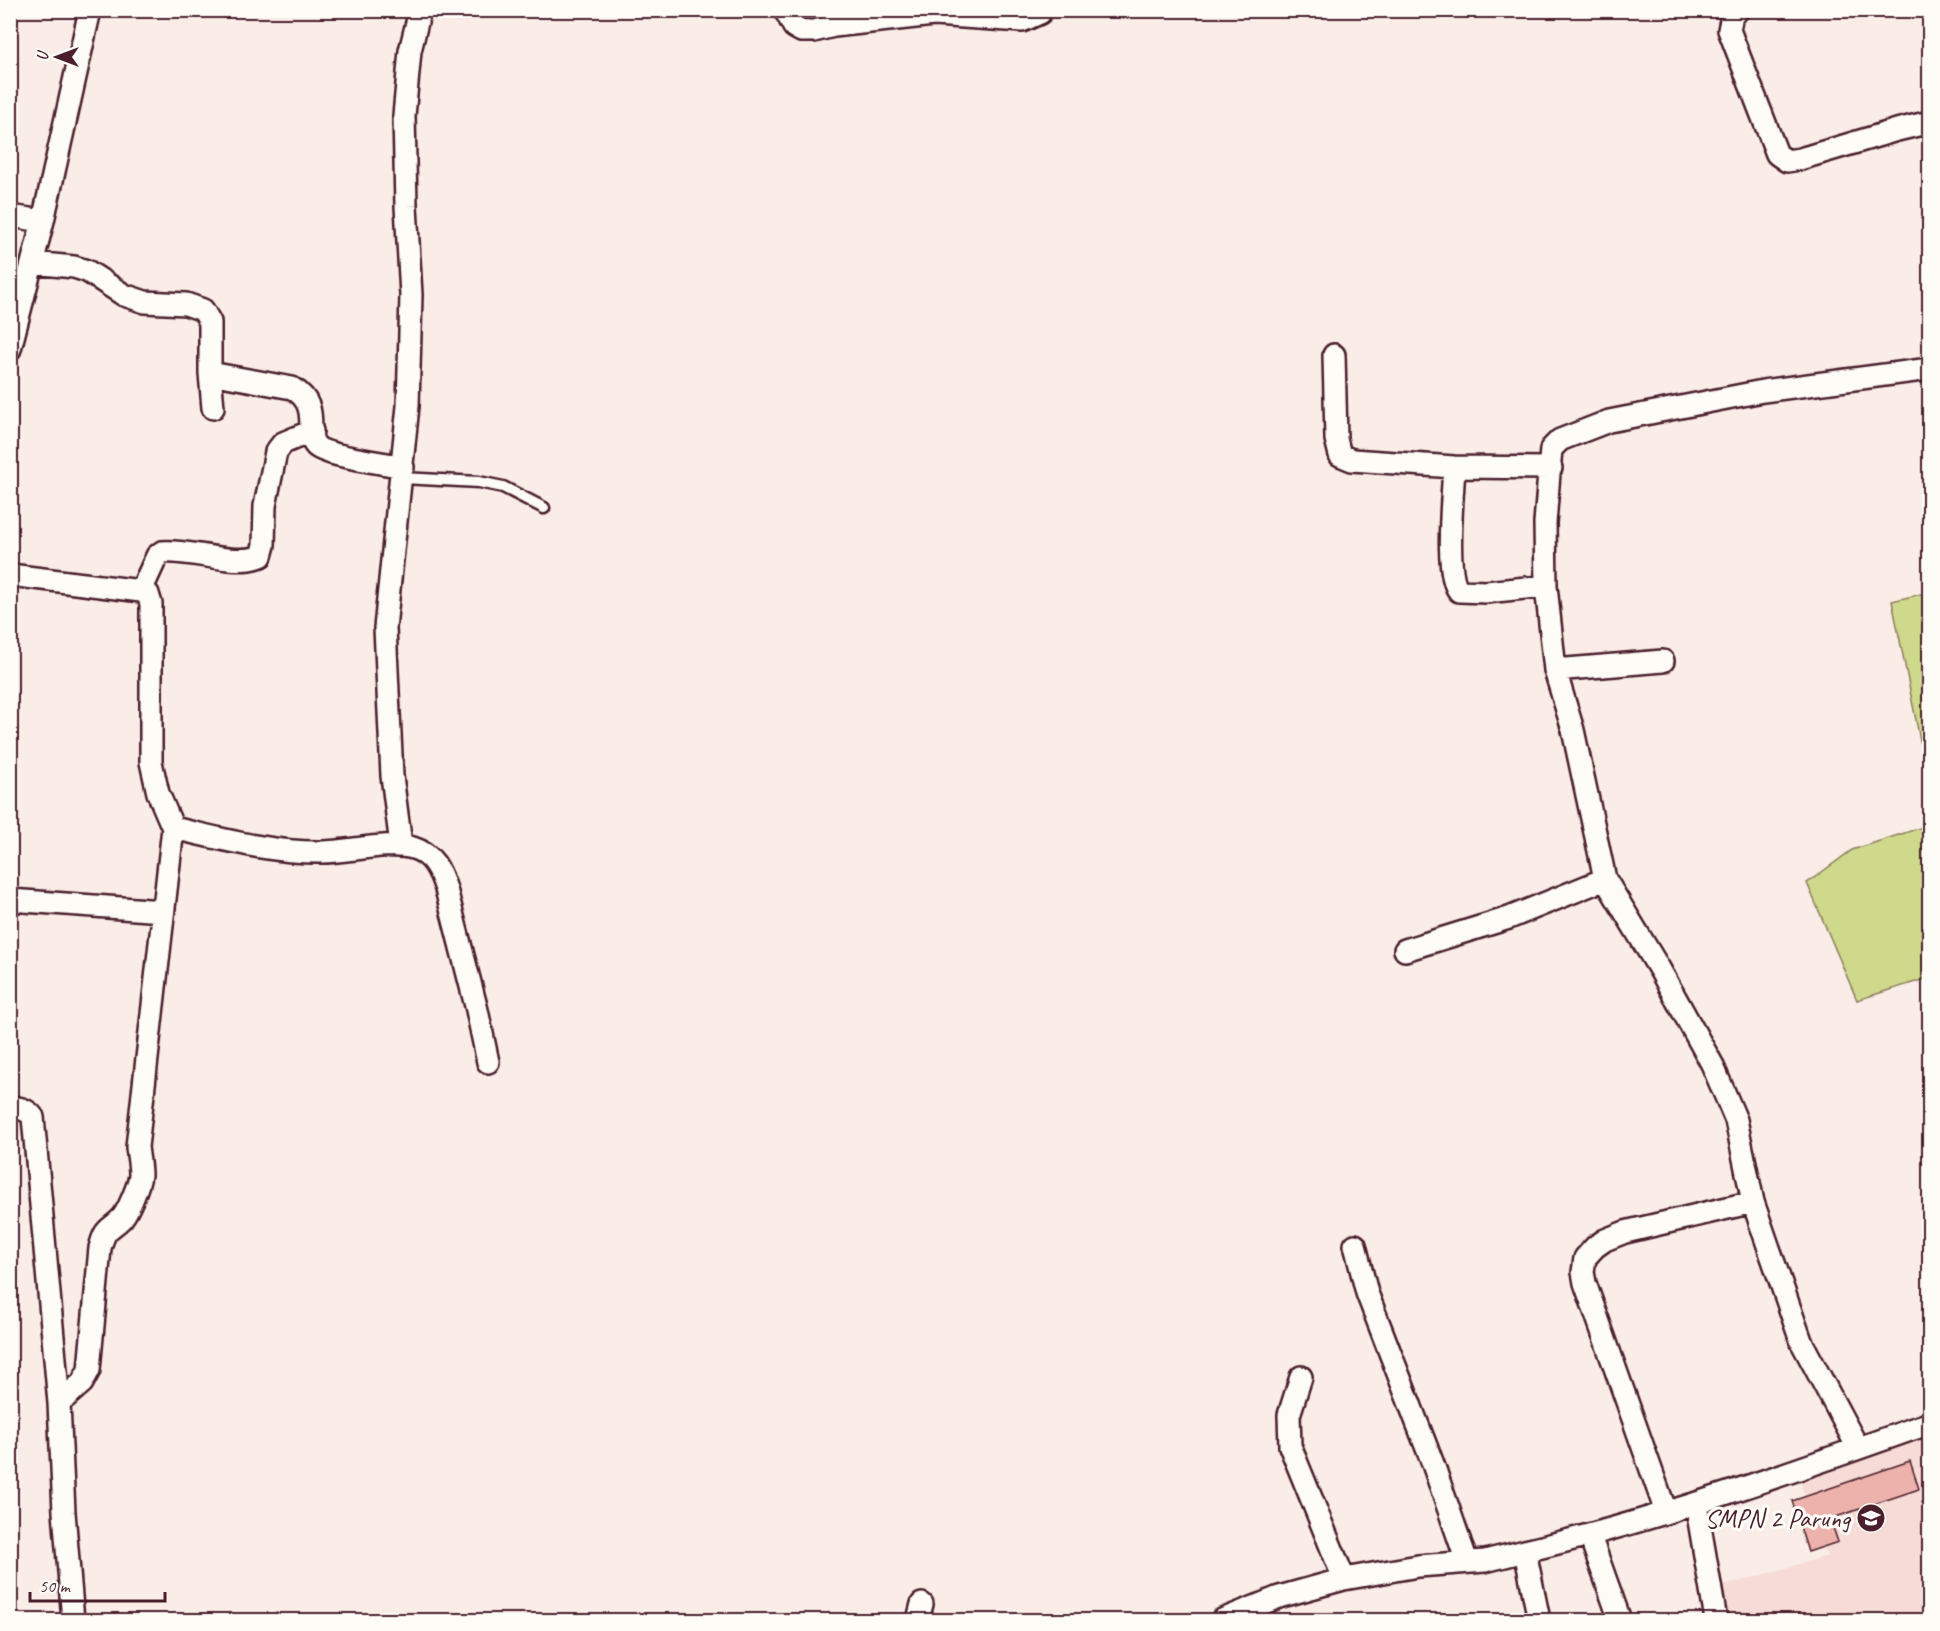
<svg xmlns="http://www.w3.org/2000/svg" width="1940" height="1631" viewBox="0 0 1940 1631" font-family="Caveat,sans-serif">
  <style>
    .built { fill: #f6dbd6 }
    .green { fill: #cfd98c; stroke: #8c7c5c; stroke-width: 1.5 }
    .building { fill: #edb2ac; stroke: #4a1f2b; stroke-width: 1.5 }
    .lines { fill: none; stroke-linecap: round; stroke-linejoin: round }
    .lane-casing { stroke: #4a1f2b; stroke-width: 15 }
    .street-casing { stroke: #4a1f2b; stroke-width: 26 }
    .lane { stroke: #fdfcf7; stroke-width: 10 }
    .street { stroke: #fdfcf7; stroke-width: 21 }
    .labels { text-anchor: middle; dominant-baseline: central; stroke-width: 6; stroke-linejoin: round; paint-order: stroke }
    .poi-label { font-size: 26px; fill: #4a1f2b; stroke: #fdfcf7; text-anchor: end }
  </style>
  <rect width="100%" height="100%" fill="#faede8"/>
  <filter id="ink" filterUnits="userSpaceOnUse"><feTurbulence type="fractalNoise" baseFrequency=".0167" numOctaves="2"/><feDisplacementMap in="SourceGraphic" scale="12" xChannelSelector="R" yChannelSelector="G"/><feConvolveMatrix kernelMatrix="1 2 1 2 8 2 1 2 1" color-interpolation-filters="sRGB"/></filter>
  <g filter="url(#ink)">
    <path class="built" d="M1929,1434V1614L1912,1620H1724L1717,1588L1827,1556L1799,1479Z"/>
    <path class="green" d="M1929,592H1930L1929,785L1892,601Z
      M1929,825V991L1925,979L1857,1000L1807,883L1852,850Z"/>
    <path class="building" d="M1910,1461L1919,1489L1830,1519L1838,1542L1808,1552L1792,1501Z"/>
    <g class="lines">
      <g class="lane-casing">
        <path id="lane" d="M402,478L479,482L503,487L544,508"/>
      </g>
      <g class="street-casing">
        <path id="street" d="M785,10L794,27L801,31H814L834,26L934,15L1022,21L1040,13L1041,10
          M1738,10L1732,15L1729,30L1777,154L1787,161L1800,159L1897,130L1930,122
          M10,216L43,221
          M32,263L74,267L87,271L124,295L145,302L186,304L203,310L210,322V373L213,408
          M10,349L43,221L90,10
          M1334,355L1336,439L1340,455L1352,460L1454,467L1551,468
          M210,373L292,388C323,406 303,433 316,446C325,456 386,463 403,467
          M1454,467C1453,492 1444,574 1459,591L1486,592L1546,586
          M10,575L141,591L148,594L151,604V762L158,793L173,828L137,1147C138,1156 140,1166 140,1175C139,1185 128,1211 122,1218C108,1232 106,1226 100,1248L89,1370L82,1383L59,1403
          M141,591L157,556L162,552C190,549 236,567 261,556L264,545L265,506L276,452L283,443L312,431
          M1555,670L1663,661
          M173,828C222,839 272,853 322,852C348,852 389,841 413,848C433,854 440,871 446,889L477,1010L488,1062
          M401,845L392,776L385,628L408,406L411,295L406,206L404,116L410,51L420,10
          M10,900L163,911
          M1405,950L1509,918L1605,879
          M10,1107C20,1108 27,1109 33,1117L59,1403L64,1512L73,1620
          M1355,1245L1367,1293L1433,1464L1467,1562
          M1301,1377L1289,1415L1290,1446L1344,1579
          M1858,1448L1801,1341L1753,1202L1736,1120L1712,1064L1660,970L1605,879L1573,730L1555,670L1546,586L1545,523L1551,449L1560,440L1609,421L1763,391L1930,369
          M1696,1503L1716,1620
          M1666,1512L1585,1283L1583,1272L1585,1258L1595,1247L1605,1240L1625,1232L1753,1202
          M1590,1536L1620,1620
          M918,1620L922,1604
          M1222,1620L1279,1597L1344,1579L1418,1566L1485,1561L1525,1551
          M1539,1620L1525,1551C1663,1519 1796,1470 1930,1423"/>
      </g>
      <use href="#lane" class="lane"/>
      <use href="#street" class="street"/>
    </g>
  </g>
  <defs>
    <g id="school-disc" transform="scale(1.5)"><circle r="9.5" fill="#4a1f2b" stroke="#fdfcf7"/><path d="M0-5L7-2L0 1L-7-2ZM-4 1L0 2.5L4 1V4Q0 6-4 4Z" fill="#fff"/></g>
  </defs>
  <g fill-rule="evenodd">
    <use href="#school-disc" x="1871" y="1518"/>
  </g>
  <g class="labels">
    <g class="poi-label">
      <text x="1850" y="1518">SMPN 2 Parung</text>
    </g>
  </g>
  <rect width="1940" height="1631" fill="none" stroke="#fdfcf7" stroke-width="36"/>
  <rect x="18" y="18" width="1904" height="1595" fill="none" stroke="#4a1f2b" stroke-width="2" filter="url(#ink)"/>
  <g transform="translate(57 57) rotate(270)" stroke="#fdfcf7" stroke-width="4.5" paint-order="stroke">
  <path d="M0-4.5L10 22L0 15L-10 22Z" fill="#4a1f2b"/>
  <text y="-9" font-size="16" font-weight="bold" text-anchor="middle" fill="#4a1f2b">U</text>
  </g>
  <path d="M30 1592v9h135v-9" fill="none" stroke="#4a1f2b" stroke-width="3"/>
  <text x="39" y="1592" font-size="18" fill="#4a1f2b" stroke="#fdfcf7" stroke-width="4.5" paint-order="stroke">50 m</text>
</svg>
